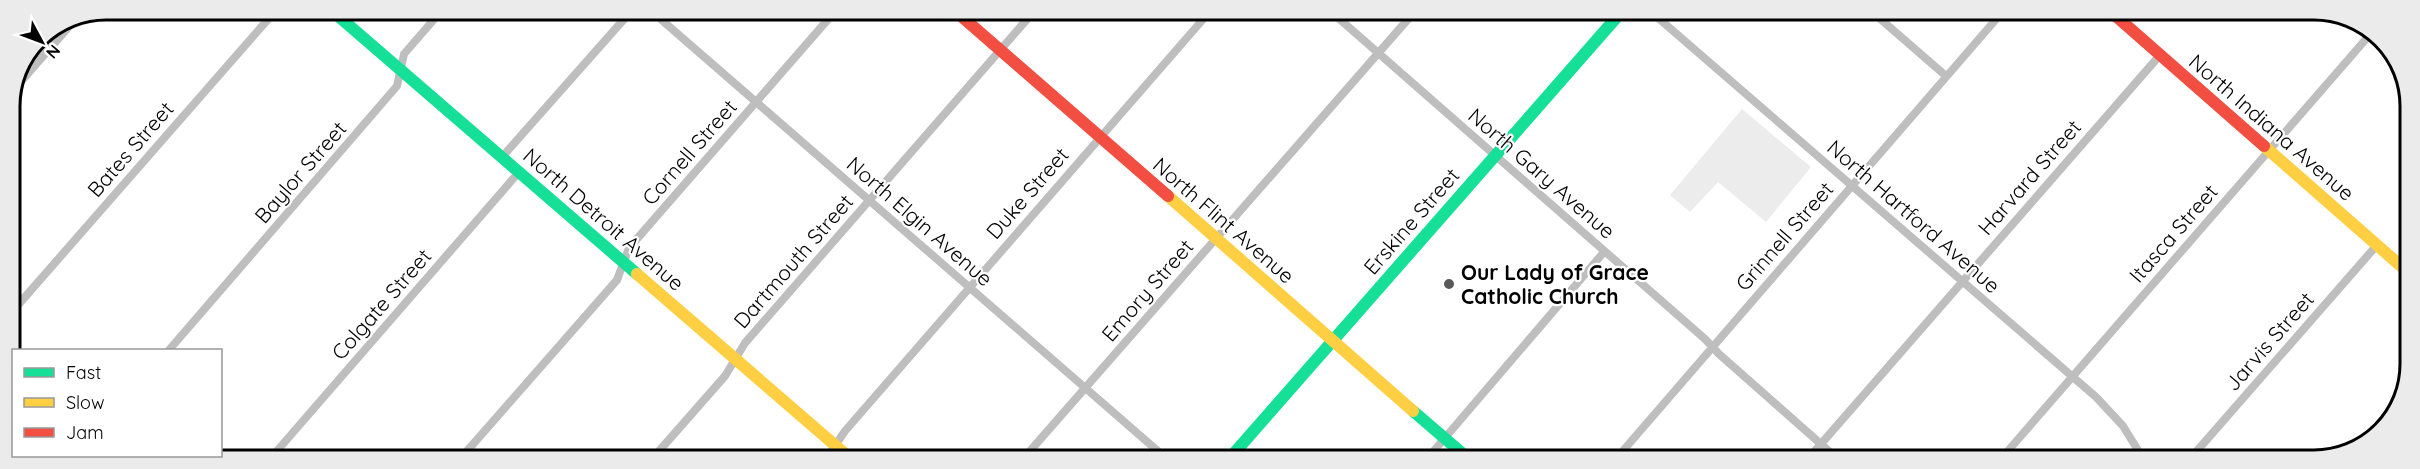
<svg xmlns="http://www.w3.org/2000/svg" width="2420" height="469" viewBox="0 0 2420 469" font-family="Quicksand,sans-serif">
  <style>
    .green { fill: #ececec }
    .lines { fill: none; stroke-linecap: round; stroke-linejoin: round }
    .street { stroke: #bebebe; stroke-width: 8 }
    .fast { stroke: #16e098; stroke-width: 12 }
    .slow { stroke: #ffcf43; stroke-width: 12 }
    .jam { stroke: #f24e42; stroke-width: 12 }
    .poi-dot { fill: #595959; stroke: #fff; stroke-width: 2 }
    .labels { text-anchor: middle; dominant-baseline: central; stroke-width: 4.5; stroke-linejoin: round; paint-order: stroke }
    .street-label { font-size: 21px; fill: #000; stroke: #fff }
    .poi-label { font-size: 21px; font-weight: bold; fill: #000; stroke: #fff; text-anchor: start }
    .rim { fill: none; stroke: #000; stroke-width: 3 }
  </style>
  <rect width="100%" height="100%" fill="#fff"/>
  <path class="green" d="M1742,109L1811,167L1766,222L1718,182L1690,212L1670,195Z"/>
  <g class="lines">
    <path class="street" d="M649,9L1167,459
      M1328,9L1705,339L1719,354L1839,460
      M1649,10L2096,397L2123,426L2144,460
      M1870,10L1946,76
      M17,86L72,23
      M502,157L633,9
      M11,313L277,9
      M169,350L397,86L404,54L443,9
      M270,459L519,172
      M460,459L617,280L629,248L837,9
      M652,459L725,376L745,343L1036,9
      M826,459L845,431L1212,9
      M1023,459L1416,10
      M1426,460L1604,252
      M1615,460L2004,10
      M1807,460L2160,55
      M2000,460L2373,31
      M2189,460L2377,245"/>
    <path class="fast" d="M330,9L637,274
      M1413,411L1470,460
      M1229,459L1623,10"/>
    <path class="slow" d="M2264,146L2410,274
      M1168,196L1413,411
      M637,274L851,459"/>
    <path class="jam" d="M953,9L1168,196
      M2109,10L2264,146"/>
  </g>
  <circle class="poi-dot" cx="1449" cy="284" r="6"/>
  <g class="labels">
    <g class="street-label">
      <text transform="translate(2272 127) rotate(41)">North Indiana Avenue</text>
      <text transform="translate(130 149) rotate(-49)">Bates Street</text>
      <text transform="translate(689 152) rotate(-49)">Cornell Street</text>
      <text transform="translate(300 172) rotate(-49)">Baylor Street</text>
      <text transform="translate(1542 173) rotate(41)">North Gary Avenue</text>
      <text transform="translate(2029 177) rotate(-49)">Harvard Street</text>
      <text transform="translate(1027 193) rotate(-49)">Duke Street</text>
      <text transform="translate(1914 216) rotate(41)">North Hartford Avenue</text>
      <text transform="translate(604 219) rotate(41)">North Detroit Avenue</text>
      <text transform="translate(1224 220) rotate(41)">North Flint Avenue</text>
      <text transform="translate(920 221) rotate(41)">North Elgin Avenue</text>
      <text transform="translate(1411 221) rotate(-49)">Erskine Street</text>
      <text transform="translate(2173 233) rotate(-49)">Itasca Street</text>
      <text transform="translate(1784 236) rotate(-49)">Grinnell Street</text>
      <text transform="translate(793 261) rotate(-49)">Dartmouth Street</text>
      <text transform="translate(1147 290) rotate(-49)">Emory Street</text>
      <text transform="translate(381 304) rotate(-49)">Colgate Street</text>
      <text transform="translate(2269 341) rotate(-49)">Jarvis Street</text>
    </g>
    <g class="poi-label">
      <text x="1461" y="272">Our Lady of Grace<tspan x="1461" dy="24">Catholic Church</tspan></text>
    </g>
  </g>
  <path d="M0 0H2420V469H0ZM106 20H2314A86 86 0 0 1 2400 106V364A86 86 0 0 1 2314 450H106A86 86 0 0 1 20 364V106A86 86 0 0 1 106 20Z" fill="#ebebeb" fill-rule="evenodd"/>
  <path class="rim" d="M106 20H2314A86 86 0 0 1 2400 106V364A86 86 0 0 1 2314 450H106A86 86 0 0 1 20 364V106A86 86 0 0 1 106 20Z"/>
  <rect x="12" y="349" width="210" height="108" fill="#ffffff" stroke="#999999" stroke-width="1.5"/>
  <rect x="24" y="368" width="30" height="9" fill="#16e098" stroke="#999999" stroke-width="1.5"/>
  <text x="66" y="379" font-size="18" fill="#000000">Fast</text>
  <rect x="24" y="398" width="30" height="9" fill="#ffcf43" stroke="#999999" stroke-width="1.5"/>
  <text x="66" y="409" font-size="18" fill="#000000">Slow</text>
  <rect x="24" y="428" width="30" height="9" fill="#f24e42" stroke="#999999" stroke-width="1.5"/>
  <text x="66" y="439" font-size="18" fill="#000000">Jam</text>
  <g transform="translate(42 42) rotate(131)" stroke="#ffffff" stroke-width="4.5" paint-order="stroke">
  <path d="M0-4.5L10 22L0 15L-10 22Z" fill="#000000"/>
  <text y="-9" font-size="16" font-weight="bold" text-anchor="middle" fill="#000000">N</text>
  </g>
</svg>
